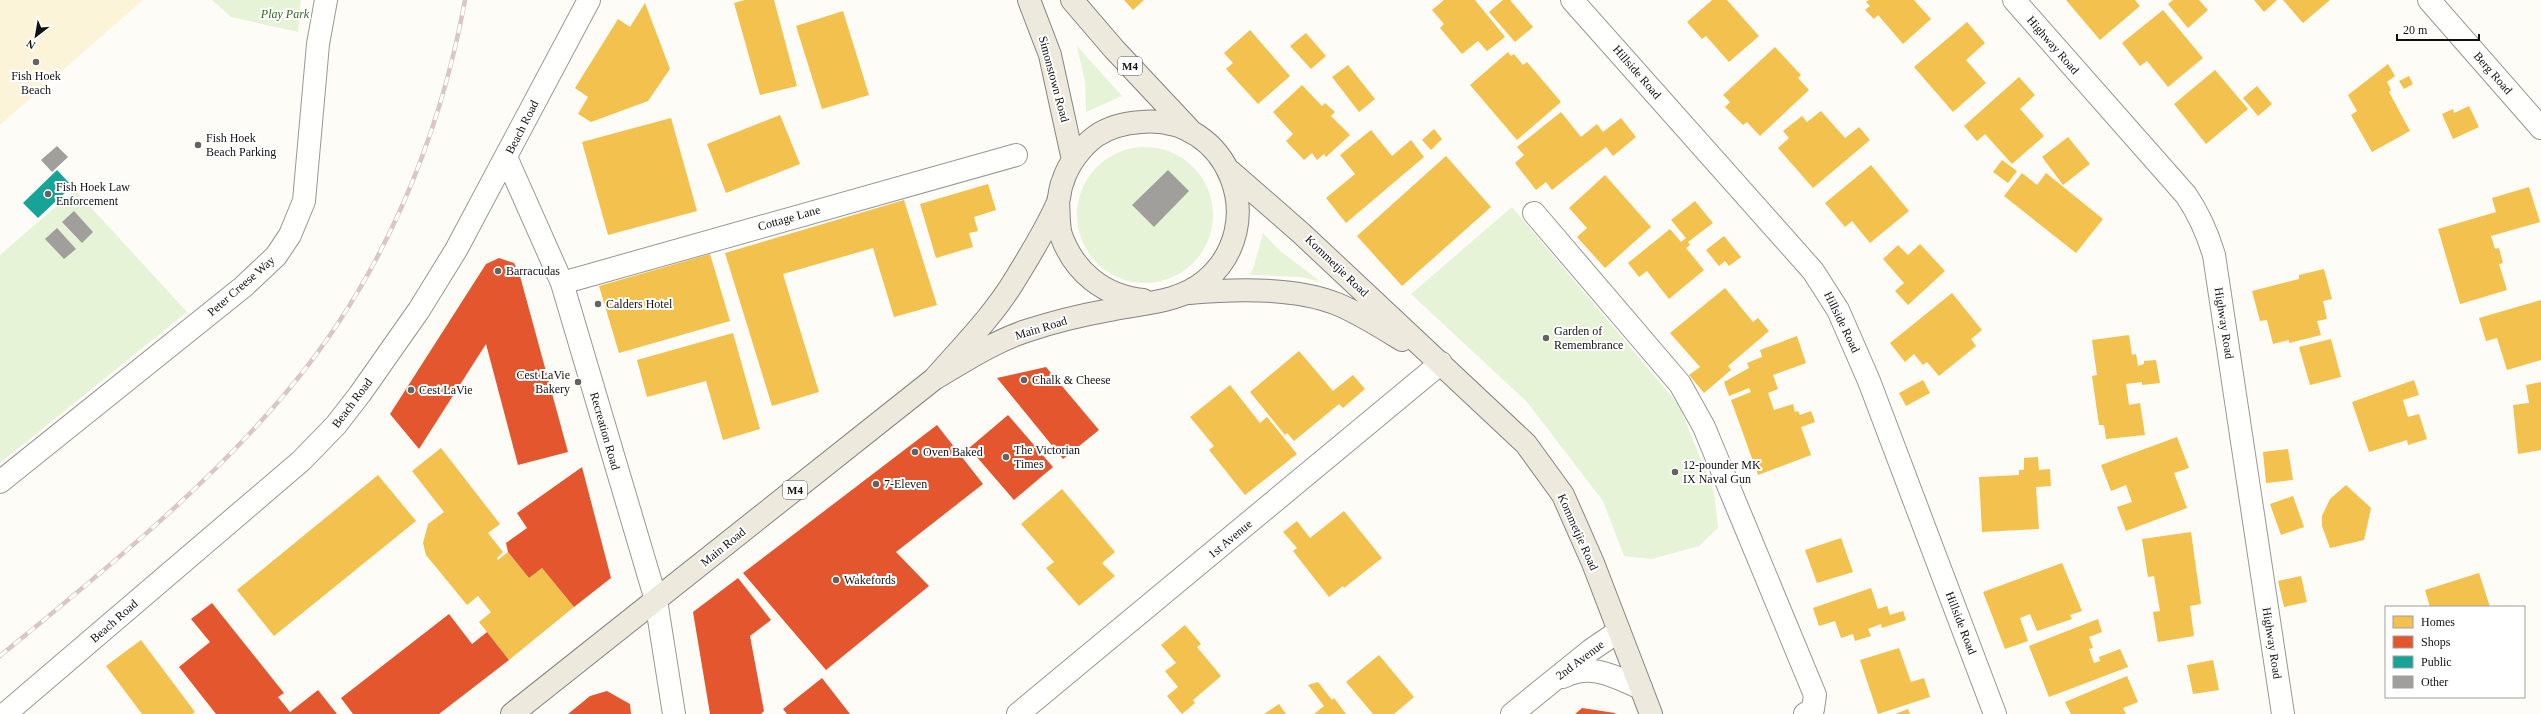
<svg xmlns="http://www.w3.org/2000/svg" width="2541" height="714" viewBox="0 0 2541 714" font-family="Georgia,serif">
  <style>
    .green { fill: #e7f3d7 }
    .sand { fill: #fcf4d9 }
    .homes { fill: #f2c14e }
    .shops { fill: #e4572e }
    .public { fill: #17a398 }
    .building { fill: #a19f9c }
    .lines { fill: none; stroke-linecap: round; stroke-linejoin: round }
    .minor-casing { stroke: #979795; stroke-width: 24 }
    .major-casing { stroke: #858482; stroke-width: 24 }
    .minor { stroke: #fffffe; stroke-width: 22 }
    .major { stroke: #ede9dc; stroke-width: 22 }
    .rail-casing { stroke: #d9c6c7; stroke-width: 4.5 }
    .rail { stroke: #fff; stroke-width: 3; stroke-dasharray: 9; stroke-linecap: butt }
    .poi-dot { fill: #646362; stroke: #fff; stroke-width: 1.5 }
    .labels { text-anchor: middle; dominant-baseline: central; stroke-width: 4; stroke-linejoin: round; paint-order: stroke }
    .shield { fill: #fff; stroke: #585858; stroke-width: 1 }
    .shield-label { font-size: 11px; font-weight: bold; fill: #111 }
    .park-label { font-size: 12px; font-style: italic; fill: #2f6b1f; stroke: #fff }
    .street-label { font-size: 12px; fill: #111; stroke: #fff }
    .poi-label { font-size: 12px; fill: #111; stroke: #fff; text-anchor: start }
  </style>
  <rect width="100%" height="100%" fill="#fdfcf7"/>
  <path class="green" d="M212,0H301L298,32L231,17Z
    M1077,46L1122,96L1086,112L1085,82Z
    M1077 215a68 68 0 1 1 136 0a68 68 0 1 1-136 0Z
    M75,190L187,312L0,463V255Z
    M1512,207L1679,405L1714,492L1718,528L1699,546L1652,559L1624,556L1603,501L1527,402L1411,294Z
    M1263,233L1279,250L1321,282L1301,277L1250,275L1254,266Z"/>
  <path class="sand" d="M0,0H143L0,125Z"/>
  <path class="homes" d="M745,0H774L797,86L760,95L734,3Z
    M1124,0H1144L1133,10Z
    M1444,0H1475L1505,37L1487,51L1478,41L1462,54L1440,28L1444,24L1432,10Z
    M1503,0H1510L1533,27L1515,42L1489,12Z
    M1712,0H1727L1759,36L1729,62L1706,36L1702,39L1687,22Z
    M1869,0H1914L1931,19L1903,44L1878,15L1874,19L1865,10L1870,6L1866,2Z
    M2066,0H2135L2140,6L2100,40Z
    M2173,0H2199L2208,10L2188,28L2168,4Z
    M2254,0H2277L2264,12Z
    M2283,0H2330L2303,23Z
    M645,3L670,69L648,101L591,122L578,114L588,97L575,88L618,19L630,27Z
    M2163,10L2203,58L2168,87L2147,61L2140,66L2122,43Z
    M843,11L869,95L822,109L796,26Z
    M1967,22L1985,43L1966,60L1986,83L1953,112L1914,67Z
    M1250,30L1290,76L1258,104L1226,69L1233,63L1224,53Z
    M1306,33L1326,56L1311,69L1290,46Z
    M1775,47L1801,75L1798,78L1809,90L1760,136L1747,122L1743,125L1725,107L1730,102L1723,95Z
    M1508,52L1511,56L1514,54L1523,65L1527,62L1561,102L1517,140L1470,85Z
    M2388,64L2395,76L2387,82L2391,90L2389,92L2410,131L2372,152L2351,115L2357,111L2348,95Z
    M1348,65L1375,99L1359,112L1332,77Z
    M2215,70L2248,109L2206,144L2174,104Z
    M2409,76L2413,84L2404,89L2399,81Z
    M2019,77L2035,95L2020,109L2044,136L2012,164L1985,134L1977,141L1964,126Z
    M1302,85L1322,106L1325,103L1335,112L1331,116L1350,135L1326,157L1324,154L1317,160L1312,153L1304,160L1286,141L1293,134L1273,112Z
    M2257,86L2272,104L2258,116L2243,98Z
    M2469,106L2479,127L2453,139L2442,114L2453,109L2454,113Z
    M1821,111L1845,138L1859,127L1870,140L1813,188L1778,148L1789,138L1783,131L1802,116L1807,122Z
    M1561,112L1581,137L1597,124L1603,132L1621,118L1636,137L1613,156L1606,147L1552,190L1546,182L1536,190L1515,163L1524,155L1517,147Z
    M780,115L800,164L726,193L707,144Z
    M671,118L697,211L608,235L582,142Z
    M1434,129L1442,139L1431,150L1422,140Z
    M1371,130L1392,156L1411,140L1424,157L1346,223L1326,198L1355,174L1340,155Z
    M2068,137L2090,164L2063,185L2042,157Z
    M1446,156L1491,207L1402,286L1357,236Z
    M2002,160L2017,171L2008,183L1993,172Z
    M1871,165L1909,211L1870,243L1852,221L1845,227L1825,203Z
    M2022,173L2037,185L2046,173L2103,219L2076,253L2004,196Z
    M1605,175L1651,227L1605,268L1577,237L1587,228L1569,208Z
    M988,184L996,210L974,217L978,231L969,233L973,247L936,258L920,204Z
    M2529,187L2540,222L2491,236L2495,249L2499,248L2503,263L2499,264L2507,290L2460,304L2438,229L2496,212L2492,198Z
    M904,200L937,305L894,317L873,248L783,274L819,392L772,406L725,253Z
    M1695,201L1713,223L1688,242L1690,245L1686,248L1704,270L1669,299L1647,271L1639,277L1628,263L1670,229L1681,242L1686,238L1671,220Z
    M1724,236L1741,257L1729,266L1725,261L1719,266L1706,250Z
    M1920,244L1945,271L1908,305L1895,291L1904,283L1883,259L1898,245L1908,255Z
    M710,254L730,321L619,353L599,286Z
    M2324,269L2332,299L2323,301L2327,319L2317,321L2321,335L2289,343V340L2273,344L2267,320L2260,321L2252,291L2299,279V275Z
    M1725,288L1753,322L1758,318L1769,331L1728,366L1731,370L1704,393L1689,375L1700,367L1670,333Z
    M1952,293L1982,330L1971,339L1976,346L1939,376L1927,362L1923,365L1914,354L1905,362L1890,343Z
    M2541,300V360L2507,370L2497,338L2486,341L2479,318Z
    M733,333L760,429L723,440L706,381L647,397L637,360Z
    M2129,335L2132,355L2136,354L2138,366L2144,364V361L2156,360L2160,383L2142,385V382L2126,384L2129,405L2140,403L2145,435L2106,439L2104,425H2099L2092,376L2097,375L2092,340Z
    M1797,336L1806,363L1773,375L1778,389L1768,393L1774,410L1793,404L1795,412L1798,411L1800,415L1811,411L1815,422L1801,427L1811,455L1758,475L1731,400L1751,392L1749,388L1729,396L1724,382L1749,368L1747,363L1762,357L1760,350Z
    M2331,339L2341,377L2310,385L2299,347Z
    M1299,351L1333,391L1353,375L1365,389L1343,408L1339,404L1294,441L1287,433L1285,435L1250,392Z
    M1923,380L1930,393L1906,406L1899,393Z
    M2414,380L2419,395L2403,400L2408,417L2419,414L2427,439L2408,445L2407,440L2369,452L2352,402Z
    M2541,382V450L2518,454L2513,405L2529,403L2526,385Z
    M1230,385L1260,423L1267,417L1297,454L1245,495L1209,450L1214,446L1190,417Z
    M2177,437L2189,468L2174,473L2187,508L2126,531L2117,507L2132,502L2126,485L2111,491L2101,465Z
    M441,448L500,524L488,533L503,552L497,558L498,560L508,552L529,578L542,568L574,607L509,660L479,622L491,612L478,596L467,605L426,555L423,543L428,524L444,512L412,471Z
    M2288,449L2293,480L2266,483L2263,452Z
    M2038,457L2039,470L2050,469L2051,486L2036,487L2039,529L1982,532L1979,477L2019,475V470H2024V458Z
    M378,475L416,521L274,636L237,590Z
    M2346,485L2371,508L2364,540L2330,548L2322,526V516L2330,499Z
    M1062,489L1115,552L1102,563L1115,576L1079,606L1046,568L1054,562L1021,524Z
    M2293,496L2304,527L2281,535L2270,504Z
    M1344,511L1382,558L1344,588L1343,586L1329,597L1293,551L1297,548L1283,532L1297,521L1310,538Z
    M2191,532L2201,604L2190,606L2194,636L2158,642L2153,612L2160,611L2154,576L2148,577L2142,539Z
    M1841,538L1853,572L1817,583L1805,550Z
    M2062,563L2082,611L2070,615L2072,619L2037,631L2030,614L2020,618L2028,641L2005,649L1983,592Z
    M2479,573L2490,607H2430L2425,590Z
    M2301,576L2307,602L2284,607L2278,581Z
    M1871,588L1878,609L1887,606L1890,615L1903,611L1906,620L1882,628L1881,624L1868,629L1871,636L1855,641L1853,634L1841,638L1835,621L1819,626L1813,608Z
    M2098,619L2102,632L2089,637L2093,648L2089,649L2094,663L2100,661L2099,657L2120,649L2128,667L2049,697L2029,646Z
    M1185,625L1201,644L1197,647L1221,676L1193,700L1195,703L1182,714L1167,696L1178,687L1165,671L1176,663L1161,645Z
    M141,640L195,712L192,714H142L106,666Z
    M1899,648L1911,682L1924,678L1930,697L1878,714L1860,660Z
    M1379,655L1414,697L1394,714H1373L1346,682Z
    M2213,660L2219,690L2193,694L2187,665Z
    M2127,676L2138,702L2123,708L2126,714H2071L2065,702Z
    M1318,682L1332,700L1334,698L1346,714H1314L1324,706L1308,685Z
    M1279,704L1286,714H1264Z
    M1908,709L1910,714H1895Z"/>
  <path class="shops" d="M499,258L514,263L520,276L568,452L518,465L486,344L419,449L390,414L486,264Z
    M1046,367L1099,430L1063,459L997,378Z
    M1008,415L1053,467L1014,500L969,448Z
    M937,425L983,484L896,552L929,586L826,670L743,573Z
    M582,467L611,578L574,607L542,568L529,578L508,552L506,543L527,528L517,513Z
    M738,578L771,620L750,636L764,711L761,714H710L693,612Z
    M212,603L284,693L278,697L290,712L318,690L337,714H216L179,667L210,642L191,619Z
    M449,614L472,644L487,632L509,660L439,714H353L341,698Z
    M822,678L850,714H787L783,709Z
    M607,691L630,704L631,714H568L590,696Z
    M1582,708L1615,713V714H1575Z"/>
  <path class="public" d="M57,170L72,186L38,218L23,203Z"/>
  <path class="building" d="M57,146L68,157L52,172L41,160Z
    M1168,170L1189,191L1154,227L1132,205Z
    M74,211L93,232L82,243L62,222Z
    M57,228L76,249L64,259L45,239Z"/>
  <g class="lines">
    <g class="minor-casing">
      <path id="minor" d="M1572,0L1813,271L1838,310L1869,381L1995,714
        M2014,0L2186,195C2199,214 2207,232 2214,255L2283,714
        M2429,0L2541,128
        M506,157L562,283L656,600L674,714
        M1534,213L1680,384L1704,427L1815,695L1813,709L1805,714
        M562,283L1016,155
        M0,482L243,287L276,256L290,235L304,201L318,44L326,0
        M1563,677C1591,662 1615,677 1641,688
        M5,714L301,461L336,425L360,394L419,310L456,250L589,0
        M1018,714L1441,363
        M1512,714L1591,650L1619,631"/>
    </g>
    <g class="major-casing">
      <path id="major" d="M1029,0L1050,55L1073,160
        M1072,0L1114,49L1189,129
        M1230,171L1301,233L1526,444L1563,495L1593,563L1651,714
        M1058,201C1059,212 1058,225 1061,235C1074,272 1104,296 1143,300
        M1189,293C1233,289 1295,287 1337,304C1359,313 1381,327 1402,340
        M512,714L934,379C963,362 993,342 1026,331C1053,322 1082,315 1110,310C1142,303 1179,303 1205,281C1272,225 1229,114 1141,122C1126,123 1109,127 1096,136C1082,146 1068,164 1063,181C1060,187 1060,195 1058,202C1048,226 1030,255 1016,278C994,315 962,347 934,379"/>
    </g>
    <use href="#minor" class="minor"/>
    <use href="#major" class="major"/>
    <g class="rail-casing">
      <path id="rail" d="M0,656C101,573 206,489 289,389C382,278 439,141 465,0"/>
    </g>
    <use href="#rail" class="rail"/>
  </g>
  <g class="poi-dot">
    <circle cx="36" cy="62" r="4"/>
    <circle cx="198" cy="145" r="4"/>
    <circle cx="48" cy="194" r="4"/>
    <circle cx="498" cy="271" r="4"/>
    <circle cx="598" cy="304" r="4"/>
    <circle cx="1546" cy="338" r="4"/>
    <circle cx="1024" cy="380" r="4"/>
    <circle cx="578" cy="382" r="4"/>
    <circle cx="411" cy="390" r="4"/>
    <circle cx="915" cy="452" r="4"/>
    <circle cx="1006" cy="457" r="4"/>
    <circle cx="1675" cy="472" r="4"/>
    <circle cx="876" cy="484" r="4"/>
    <circle cx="836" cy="580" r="4"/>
  </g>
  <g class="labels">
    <g class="shield">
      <rect x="1118" y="57" width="24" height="18" rx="3"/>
      <rect x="783" y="481" width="24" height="18" rx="3"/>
    </g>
    <g class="shield-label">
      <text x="1130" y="66">M4</text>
      <text x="795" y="490">M4</text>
    </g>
    <g class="park-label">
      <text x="285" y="14">Play Park</text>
    </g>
    <g class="street-label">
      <text transform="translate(2053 45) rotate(49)">Highway Road</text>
      <text transform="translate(1637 72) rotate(49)">Hillside Road</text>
      <text transform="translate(2493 73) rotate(49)">Berg Road</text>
      <text transform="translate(1054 79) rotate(75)">Simonstown Road</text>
      <text transform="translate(522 127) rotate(-63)">Beach Road</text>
      <text transform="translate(789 218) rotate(-16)">Cottage Lane</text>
      <text transform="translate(1337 266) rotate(44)">Kommetjie Road</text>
      <text transform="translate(241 286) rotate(-41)">Peter Creese Way</text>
      <text transform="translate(1842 322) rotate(64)">Hillside Road</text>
      <text transform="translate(2224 323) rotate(81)">Highway Road</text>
      <text transform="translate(1041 328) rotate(-17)">Main Road</text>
      <text transform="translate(352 403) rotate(-53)">Beach Road</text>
      <text transform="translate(605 431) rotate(74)">Recreation Road</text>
      <text transform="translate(1578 532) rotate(66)">Kommetjie Road</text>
      <text transform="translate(1230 539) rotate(-40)">1st Avenue</text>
      <text transform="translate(723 547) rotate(-39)">Main Road</text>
      <text transform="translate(114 621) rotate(-41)">Beach Road</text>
      <text transform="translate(1961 623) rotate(69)">Hillside Road</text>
      <text transform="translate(2272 643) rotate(81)">Highway Road</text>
      <text transform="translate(1580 660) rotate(-37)">2nd Avenue</text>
    </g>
    <g class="poi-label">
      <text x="36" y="76" text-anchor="middle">Fish Hoek<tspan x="36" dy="14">Beach</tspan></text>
      <text x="206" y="138">Fish Hoek<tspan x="206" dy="14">Beach Parking</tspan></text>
      <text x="56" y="187">Fish Hoek Law<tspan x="56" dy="14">Enforcement</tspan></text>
      <text x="506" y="271">Barracudas</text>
      <text x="606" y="304">Calders Hotel</text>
      <text x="1554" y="331">Garden of<tspan x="1554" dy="14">Remembrance</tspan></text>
      <text x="570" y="375" text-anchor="end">Cest LaVie<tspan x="570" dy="14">Bakery</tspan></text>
      <text x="1032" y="380">Chalk &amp; Cheese</text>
      <text x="419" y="390">Cest LaVie</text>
      <text x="1014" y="450">The Victorian<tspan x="1014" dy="14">Times</tspan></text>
      <text x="923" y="452">Oven Baked</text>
      <text x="1683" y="465">12-pounder MK<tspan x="1683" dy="14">IX Naval Gun</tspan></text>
      <text x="884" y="484">7-Eleven</text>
      <text x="844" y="580">Wakefords</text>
    </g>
  </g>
  <rect x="2385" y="606" width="140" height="92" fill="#ffffff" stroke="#a0a0a0"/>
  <rect x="2393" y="616" width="20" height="12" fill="#f2c14e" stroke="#a0a0a0"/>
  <text x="2421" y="626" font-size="12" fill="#111111">Homes</text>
  <rect x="2393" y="636" width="20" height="12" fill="#e4572e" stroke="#a0a0a0"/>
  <text x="2421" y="646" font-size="12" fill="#111111">Shops</text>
  <rect x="2393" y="656" width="20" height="12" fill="#17a398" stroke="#a0a0a0"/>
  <text x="2421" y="666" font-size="12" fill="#111111">Public</text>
  <rect x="2393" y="676" width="20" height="12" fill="#a19f9c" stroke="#a0a0a0"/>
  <text x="2421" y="686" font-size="12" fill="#111111">Other</text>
  <g transform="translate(36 36) rotate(211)" stroke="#ffffff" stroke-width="3" paint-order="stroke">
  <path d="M0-3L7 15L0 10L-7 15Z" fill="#111111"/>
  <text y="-6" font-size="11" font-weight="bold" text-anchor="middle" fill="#111111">N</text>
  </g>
  <path d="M2397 34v6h82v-6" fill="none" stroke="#111111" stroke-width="2"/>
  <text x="2403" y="34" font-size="12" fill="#111111" stroke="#ffffff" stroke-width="3" paint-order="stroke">20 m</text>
</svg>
